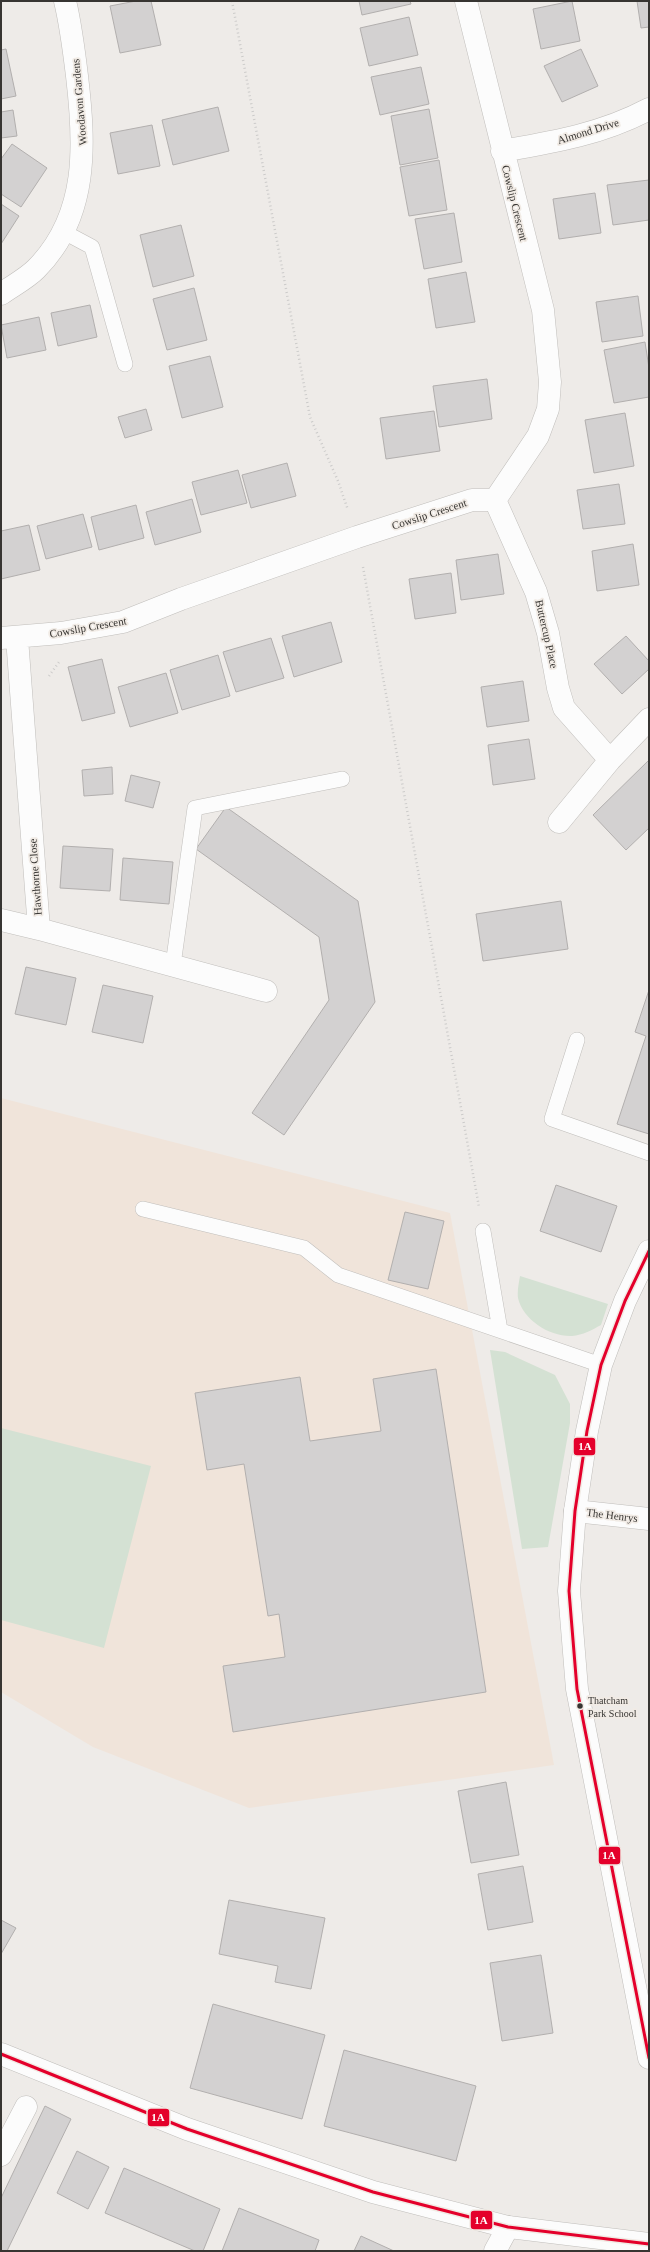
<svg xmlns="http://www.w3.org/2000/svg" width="650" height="2252" viewBox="0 0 650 2252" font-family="Georgia,serif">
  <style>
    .education { fill: #f0e4da }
    .green { fill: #d4e1d3 }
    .building { fill: #d3d1d1; stroke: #b2afae }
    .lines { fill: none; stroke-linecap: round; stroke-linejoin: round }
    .service-casing { stroke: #c0bebb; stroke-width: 16 }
    .minor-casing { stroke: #c0bebb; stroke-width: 23 }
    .tertiary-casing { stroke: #c0bebb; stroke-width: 23 }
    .path { stroke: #cccbca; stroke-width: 2.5; stroke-dasharray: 1 3; stroke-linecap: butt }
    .service { stroke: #fcfcfc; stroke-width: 15 }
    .minor { stroke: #fcfcfc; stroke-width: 22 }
    .tertiary { stroke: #fcfcfc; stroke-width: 22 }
    .bus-1-casing { stroke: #f1ebe5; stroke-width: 6 }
    .bus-1 { stroke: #e4002b; stroke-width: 3 }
    .bus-dot { fill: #373532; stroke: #f1ebe5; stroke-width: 1.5 }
    .labels { text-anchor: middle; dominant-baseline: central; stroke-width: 3.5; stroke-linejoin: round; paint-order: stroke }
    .bus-label { font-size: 10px; fill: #373532; stroke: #f1ebe5; text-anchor: start }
    .street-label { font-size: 11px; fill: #373532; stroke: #f1ebe5 }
    .line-badge { stroke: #f1ebe5; stroke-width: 1.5 }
    .badge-label { font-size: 11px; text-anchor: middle; font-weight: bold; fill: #fff }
  </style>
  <rect width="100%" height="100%" fill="#eeebe8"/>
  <path class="education" d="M1,1098L450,1213L554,1765L249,1808L93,1747L1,1692Z"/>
  <path class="green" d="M520,1276L608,1304L601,1325C592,1330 583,1335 572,1336C550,1337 523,1320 518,1298C517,1291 519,1282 520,1276Z
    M490,1350L505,1352L555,1375L570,1404V1423L548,1547L522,1549Z
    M1,1428L151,1466L104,1648L1,1620Z"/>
  <path class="building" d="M136,1H151L161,45L120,53L110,6Z
    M359,1H410L411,4L362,15Z
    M572,1L580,41L541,49L533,9Z
    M637,1H649V27L641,28Z
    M409,17L418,55L369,66L360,28Z
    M6,49L16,96L1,99V50Z
    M581,49L598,86L562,102L544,66Z
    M421,67L429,104L380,115L371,77Z
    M218,107L229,151L173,165L162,120Z
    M429,109L438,158L400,165L391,116Z
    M13,110L17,136L1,138V112Z
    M152,125L160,166L118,174L110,133Z
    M12,144L47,168L21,207L1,194V159Z
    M439,160L447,210L409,216L400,167Z
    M649,180V220L613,225L607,185Z
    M595,193L601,233L559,239L553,199Z
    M1,204L19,216L1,244Z
    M454,213L462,262L424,269L415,219Z
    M181,225L194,276L153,287L140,235Z
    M466,272L475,322L436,328L428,279Z
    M194,288L207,340L167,350L153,299Z
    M638,296L643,336L602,342L596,302Z
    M90,305L97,337L58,346L51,313Z
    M39,317L46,350L7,358L1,325Z
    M645,342L649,368V397L614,403L604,350Z
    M210,356L223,407L182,418L169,366Z
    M487,379L492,419L439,427L433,386Z
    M146,409L152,430L125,438L118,417Z
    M434,411L440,451L386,459L380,418Z
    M625,413L634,466L594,473L585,420Z
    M287,463L296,496L251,508L242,475Z
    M238,470L247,503L201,515L192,482Z
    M619,484L625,524L583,529L577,490Z
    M192,499L201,532L155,545L146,512Z
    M136,505L144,538L99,550L91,517Z
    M83,514L92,547L46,559L37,526Z
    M29,525L40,570L1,579V531Z
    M633,544L639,585L597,591L592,551Z
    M498,554L504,594L461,600L456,560Z
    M451,573L456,613L415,619L409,579Z
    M331,622L342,662L294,677L282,636Z
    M626,636L649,661V669L622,694L594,664Z
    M271,638L284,678L236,692L223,652Z
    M218,655L230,696L182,710L170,670Z
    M102,659L115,713L82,721L68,667Z
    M166,673L178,713L130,727L118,687Z
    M523,681L529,721L487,727L481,687Z
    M529,739L535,779L493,785L488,745Z
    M649,760V828L626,850L593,815Z
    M112,767L113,794L84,796L82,770Z
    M131,775L160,782L153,808L125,801Z
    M226,807L358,901L375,1002L284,1135L252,1113L329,1000L319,937L196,849Z
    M63,846L113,849L110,891L60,888Z
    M123,858L173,862L169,904L120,900Z
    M561,901L568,949L483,961L476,914Z
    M26,967L76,978L66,1025L15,1014Z
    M103,985L153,996L143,1043L92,1032Z
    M649,990V1134L617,1124L646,1036L635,1032Z
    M556,1185L617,1206L601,1252L540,1231Z
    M405,1212L444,1221L428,1289L388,1280Z
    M436,1369L486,1692L233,1732L223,1666L285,1657L279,1614L268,1616L244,1464L207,1470L195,1393L300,1377L310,1441L381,1431L373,1379Z
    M506,1782L519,1855L471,1863L458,1791Z
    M523,1866L533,1922L488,1930L478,1874Z
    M229,1900L325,1918L311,1989L275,1982L278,1966L219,1954Z
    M1,1920L16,1928L1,1954Z
    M541,1955L553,2033L502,2041L490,1963Z
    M213,2004L325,2035L302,2119L190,2088Z
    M344,2050L476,2086L456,2161L324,2126Z
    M45,2106L71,2119L7,2251H1V2198Z
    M77,2151L109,2167L88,2209L57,2193Z
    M124,2168L220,2209L203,2251H195L105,2213Z
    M239,2208L319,2240L315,2251H222Z
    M361,2236L394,2251H354Z"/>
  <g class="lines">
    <g class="service-casing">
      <path id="service" d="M62,231L92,247L125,364
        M173,965L195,808L342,779
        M577,1040L552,1119L649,1153
        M143,1209L304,1248L338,1275L601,1365
        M483,1231L500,1330"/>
    </g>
    <g class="minor-casing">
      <path id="minor" d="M466,1L543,310L550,382L548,409L538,436L495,500
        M502,151C554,142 602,134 649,109
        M1,294C12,286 26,279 36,269C89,216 85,144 77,76C74,51 71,26 65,1
        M495,500L536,592L548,633L558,688L564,708L610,760
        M1,638L61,633L123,622L181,599L357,537L472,500H495
        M17,638L39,929L266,991
        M559,822L610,760L649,719
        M1,920L39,929
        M575,1511L649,1519
        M1,2155L26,2107
        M495,2251L508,2227"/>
    </g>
    <g class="tertiary-casing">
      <path id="tertiary" d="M649,1251L625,1301L601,1365L587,1431L575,1511L569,1591L577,1689L649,2058
        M1,2054L187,2129L373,2192L508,2227L649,2244"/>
    </g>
    <path class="path" d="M232,1L310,417L338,481L348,510
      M363,567L479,1207
      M49,676L59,662"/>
    <use href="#service" class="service"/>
    <use href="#minor" class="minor"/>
    <use href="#tertiary" class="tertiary"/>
    <g class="bus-1-casing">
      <path id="bus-1" d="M649,1251L625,1301L601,1365L587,1431L575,1511L569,1591L577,1689L649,2058
        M1,2054L187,2129L373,2192L508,2227L649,2244"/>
    </g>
    <use href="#bus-1" class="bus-1"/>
  </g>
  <circle class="bus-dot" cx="580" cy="1706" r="3.5"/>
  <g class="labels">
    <g class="bus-label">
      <text x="588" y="1700">Thatcham<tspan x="588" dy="13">Park School</tspan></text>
    </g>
    <g class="street-label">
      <text transform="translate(79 102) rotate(-95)">Woodavon Gardens</text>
      <text transform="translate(588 131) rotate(-17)">Almond Drive</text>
      <text transform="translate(515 203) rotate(76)">Cowslip Crescent</text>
      <text transform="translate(429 514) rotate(-18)">Cowslip Crescent</text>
      <text transform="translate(88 627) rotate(-10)">Cowslip Crescent</text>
      <text transform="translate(547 634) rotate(77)">Buttercup Place</text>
      <text transform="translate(35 877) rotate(-94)">Hawthorne Close</text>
      <text transform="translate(612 1515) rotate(7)">The Henrys</text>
    </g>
  </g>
  <g class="line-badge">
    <rect x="573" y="1437" width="23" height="19" rx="4" fill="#e4002b"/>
    <rect x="598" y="1846" width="23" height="19" rx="4" fill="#e4002b"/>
    <rect x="147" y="2108" width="23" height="19" rx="4" fill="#e4002b"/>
    <rect x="470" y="2210" width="23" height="20" rx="4" fill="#e4002b"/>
  </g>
  <g class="badge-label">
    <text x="585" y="1450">1A</text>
    <text x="609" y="1859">1A</text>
    <text x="158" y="2121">1A</text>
    <text x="481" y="2224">1A</text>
  </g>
  <rect width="650" height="2252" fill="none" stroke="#373532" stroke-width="4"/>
</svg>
